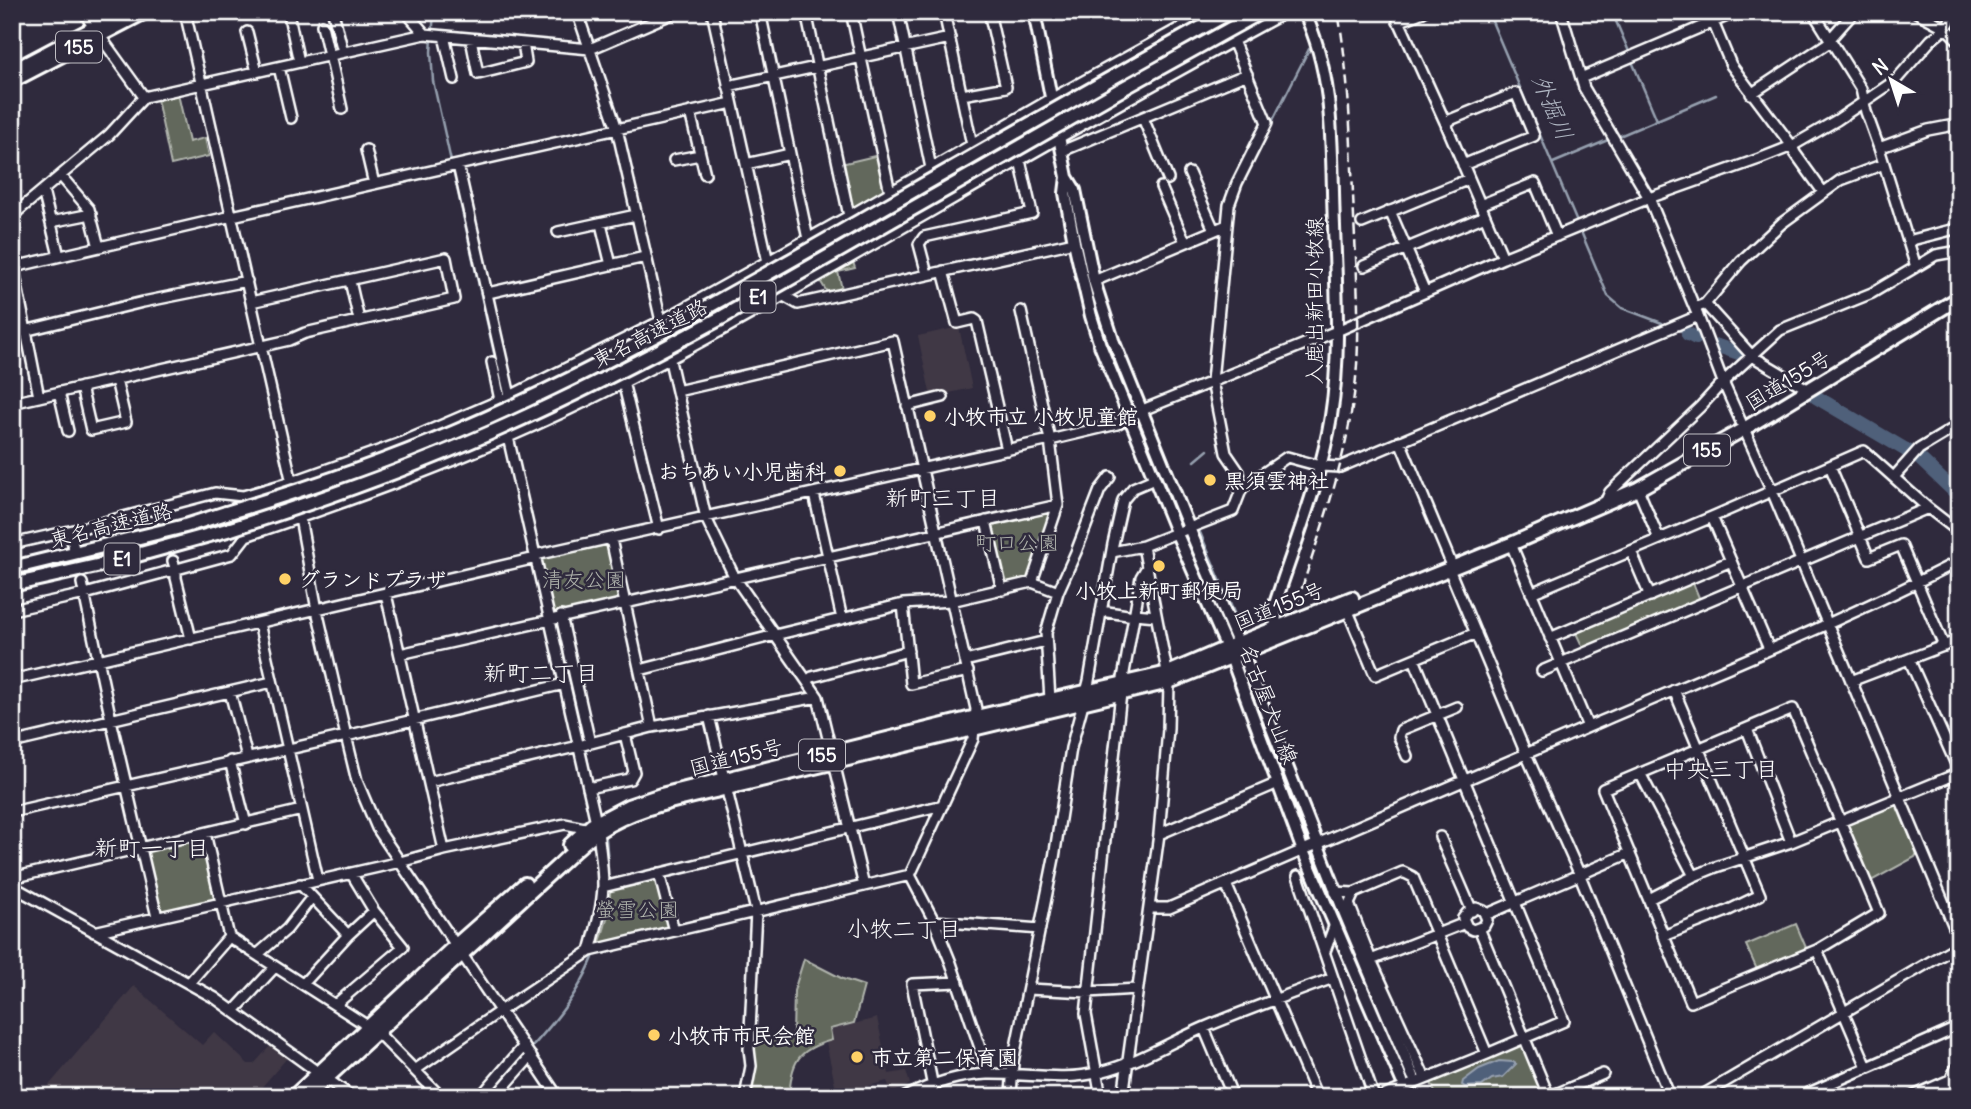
<svg xmlns="http://www.w3.org/2000/svg" width="1971" height="1109" viewBox="0 0 1971 1109" font-family="Delius,'Klee One',sans-serif">
  <style>
    .built { fill: #403845 }
    .green { fill: #62685b; stroke: #b0b4ad; stroke-width: 2 }
    .water { fill: #50607a; stroke: #96a0af; stroke-width: 2 }
    .lines { fill: none; stroke-linecap: round; stroke-linejoin: round }
    .stream { stroke: #96a0af; stroke-width: 2.5 }
    .river { stroke: #50607a; stroke-width: 14 }
    .minor-tunnel { stroke: #443f50; stroke-width: 9; stroke-dasharray: 9 4.5; stroke-linecap: butt }
    .major-tunnel { stroke: #443f50; stroke-width: 10; stroke-dasharray: 10 5; stroke-linecap: butt }
    .minor-casing { stroke: #fff; stroke-width: 14 }
    .major-casing { stroke: #fff; stroke-width: 16 }
    .highway-casing { stroke: #fff; stroke-width: 18 }
    .minor { stroke: #2f2a3d; stroke-width: 9 }
    .major { stroke: #2f2a3d; stroke-width: 10 }
    .highway { stroke: #2f2a3d; stroke-width: 12 }
    .rail { stroke: #fff; stroke-width: 2.5; stroke-dasharray: 10 5; stroke-linecap: butt }
    .highway-bridge-casing { stroke: #fff; stroke-width: 18; stroke-linecap: butt }
    .highway-bridge { stroke: #2f2a3d; stroke-width: 12 }
    .poi-dot { fill: #ffd166; stroke: #2f2a3d; stroke-width: 2.5 }
    .labels { text-anchor: middle; dominant-baseline: central; stroke-width: 5; stroke-linejoin: round; paint-order: stroke }
    .shield { fill: #2f2a3d; stroke: #c1bfc5; stroke-width: 2 }
    .shield-label { font-size: 19px; font-weight: bold; fill: #fff }
    .street-label { font-size: 21px; fill: #fff; stroke: #2f2a3d }
    .poi-label { font-size: 21px; font-weight: bold; fill: #fff; stroke: #2f2a3d; text-anchor: start }
    .park-label { font-size: 21px; fill: #b0b4ad; stroke: #2f2a3d }
    .water-label { font-size: 23px; font-style: italic; fill: #b0b7c3; stroke: #2f2a3d }
    .neighbourhood-label { font-size: 23px; fill: #fff; stroke: #2f2a3d }
  </style>
  <rect width="100%" height="100%" fill="#2f2a3d"/>
  <filter id="ink" filterUnits="userSpaceOnUse"><feTurbulence type="fractalNoise" baseFrequency=".0143" numOctaves="2"/><feDisplacementMap in="SourceGraphic" scale="14" xChannelSelector="R" yChannelSelector="G"/><feConvolveMatrix kernelMatrix="1 2 1 2 8 2 1 2 1" color-interpolation-filters="sRGB"/></filter>
  <g filter="url(#ink)">
    <path class="built" d="M959,327L972,388L931,397L918,336Z
      M134,986L202,1045L214,1032L248,1064H254L271,1045L287,1058L253,1097H39Z
      M877,1018L889,1074L906,1071L910,1084L892,1093L887,1081L837,1094L826,1042L832,1040L830,1030Z"/>
    <path class="green" d="M178,94L189,142L205,138L209,156L171,165L157,99Z
      M879,155L886,189L851,209L841,164Z
      M852,259L855,268L838,272L842,289L827,292L819,279Z
      M1049,511L1052,513L1028,578C1023,583 1009,586 1003,583L990,527L992,523Z
      M607,545L610,546L620,599L551,615L540,564L544,558Z
      M1693,583L1700,600L1584,650L1576,633Z
      M1893,805L1897,807L1917,853L1915,857L1873,880L1870,879L1847,827L1849,824Z
      M199,838L203,840L216,896L215,899L163,911L160,908L147,852L150,849Z
      M656,878L658,880L670,926L668,929L599,945C605,927 611,909 610,889Z
      M1796,924L1807,950L1758,972L1746,945Z
      M804,959L843,979L864,986L854,1023L830,1029L832,1040C796,1050 792,1062 789,1097H748L750,1046L758,1038C770,1040 784,1044 793,1036L794,991Z
      M1522,1044L1543,1089L1525,1097H1437L1431,1083Z"/>
    <path class="water" d="M1499,1061L1513,1062L1516,1064L1503,1077L1492,1079L1482,1086L1465,1087L1462,1085L1463,1081L1479,1069Z"/>
    <g class="lines">
      <path class="stream" d="M434,12L431,52L433,81L496,362
        M1488,12L1576,220
        M1612,12L1630,54
        M1657,120L1716,95
        M1270,126L1309,49
        M1617,137L1657,120L1631,59
        M1553,163L1608,140
        M1239,189L1256,154
        M1582,234L1608,296L1622,308L1662,323
        M1677,329L1688,334
        M500,379L503,395
        M513,438L539,549
        M1195,461L1208,450
        M1199,530L1243,634
        M556,622L583,742
        M585,748L592,783
        M594,789L598,809
        M597,946C608,909 610,876 606,839
        M487,1097C525,1053 576,1007 595,952"/>
      <path class="river" d="M1688,334L1696,338
        M1718,346L1747,356
        M1816,397L1918,457L1959,496"/>
      <path class="minor-tunnel" d="M74,549L82,583"/>
      <path class="major-tunnel" d="M1413,1076L1422,1097"/>
      <g class="minor-casing">
        <path id="minor" d="M84,12L94,28
          M185,12L300,518L317,610L346,736L357,781L377,828L558,1097
          M333,12L343,52
          M406,12L425,34
          M577,12L617,129L706,518L735,578L818,697L864,886
          M712,12L768,262L784,296L798,304L1074,242
          M760,12L808,239
          M806,12L849,216
          M851,12L890,192
          M898,12L931,168
          M944,12L972,145
          M1395,12L1445,122L1503,258
          M1561,12L1584,88L1649,198L1698,316L1723,382L1772,491L1959,939
          M1736,12L1713,22L1731,65L1792,146L1795,153L1823,192
          M1813,12L1861,89L1866,112L1879,148L1916,267
          M1916,12L1946,28L1959,41
          M1035,17L1048,12
          M290,21L299,62
          M1398,22L1423,12
          M322,25L329,55
          M247,32L257,72
          M100,36L144,97
          M444,36L454,79
          M1231,36L1267,123L1237,183L1229,205L1212,381L1226,453L1239,472L1242,488
          M471,39L478,74L526,62L523,43
          M1830,39L1854,12
          M330,55L342,109
          M279,67L291,118
          M1581,78L1713,22
          M728,86L950,38
          M1751,94L1831,41
          M962,95L1006,87L989,12
          M690,112L705,174
          M1143,118L1168,179
          M1445,122L1516,93L1534,136L1463,165
          M1879,148L1928,130L1959,124
          M366,150L374,184
          M1062,151L1247,74
          M674,160L700,155
          M746,164L790,154
          M458,165L510,396
          M1189,173L1214,230
          M61,176L89,209L99,247
          M1161,187L1185,242
          M43,191L59,256
          M1480,205L1535,183L1557,236
          M1390,211L1425,292
          M12,216L109,135L144,97L425,34L590,49L676,12
          M51,222L91,214
          M1362,223L1469,179
          M601,224L611,265
          M558,232L636,215
          M1908,241L1959,228
          M13,265L39,397
          M1364,266L1485,216
          M12,269L14,267L232,216L732,103
          M943,271L957,323L974,319L977,321L1007,450
          M927,274L919,244L924,237L1032,213L1020,160
          M350,281L359,320
          M1094,281L1227,225
          M488,293L645,257
          M1705,304L1752,356L1809,390
          M1695,308L1705,304L1741,261L1782,223L1841,180L1884,164
          M12,334L143,302L247,281
          M492,362L500,400
          M623,382L659,529
          M81,387L91,430L126,422L116,380
          M59,392L68,431
          M12,403L289,340L305,333L454,299L446,258L251,302
          M907,406L943,397
          M508,437L598,831C600,850 603,867 603,886C602,908 596,929 590,951
          M1400,441L1453,568
          M1830,466L1869,558L1901,545L1944,646
          M1894,477L1919,449L1959,425
          M1638,489L1659,539
          M814,494L842,619
          M1604,505L1610,492L1700,407L1723,382L1780,330L1872,293L1936,255L1959,251
          M158,508L161,518
          M1712,517L1769,649
          M986,521L1002,590
          M70,531L74,549
          M611,539L652,727
          M12,544L74,530L215,493L243,496L291,482L398,444L510,396L661,321L849,216L1051,99L1209,12
          M1511,544L1588,727
          M1631,551L1650,596
          M1112,552L1143,546L1233,511L1242,488L1287,457L1320,466L1340,467L1698,316
          M535,555L1050,440L1117,424L1140,411L1337,331L1503,258L1649,198L1759,159L1792,146L1837,120L1896,80L1931,40L1946,28L1955,12
          M173,561L176,571V578L191,639
          M1449,569L1526,754L1579,873L1670,1097
          M1032,582L1058,592L1046,633L1050,700
          M82,583L111,720L157,917
          M1058,592L1076,552L1100,490L1110,477
          M1531,593L1712,517L1864,451L1928,508L1959,532
          M386,594L444,850
          M903,604L911,684L968,671
          M1347,609L1375,675L1476,633
          M12,610L85,594L232,554L246,536C355,499 463,460 568,410C691,351 809,281 928,213C1047,144 1166,77 1286,12
          M1101,611L1134,616
          M1135,614L1156,616
          M561,616L590,743
          M259,623L318,880
          M1550,638L1731,561
          M400,654L1058,505
          M1909,659L1959,771
          M965,661L1046,641
          M640,670L775,635L903,604L951,601L1032,582L1058,505L1050,440L1021,311
          M1542,671L1928,508
          M12,680L536,558
          M807,681L812,677L908,651
          M1851,681L1959,640
          M1122,684L1141,577L1147,567
          M230,692L247,757
          M1793,709L1879,913L1817,950L1691,1002L1603,789Z
          M709,716L756,911L749,1049L751,1066L745,1097
          M1747,729L1791,842
          M12,743L272,682
          M1407,756L1399,737L1401,730L1457,707
          M230,761L246,824
          M1640,773L1694,876
          M429,782L579,746L652,727L818,697
          M588,788L630,779L634,772L625,734
          M12,812L346,736L564,684
          M205,833L229,937L377,1032L441,1097
          M1159,834L1278,783
          M1440,837L1472,911
          M659,873L674,931
          M910,875L934,921L951,963L989,1074
          M1298,876L1374,1097
          M12,878L302,810
          M300,884L348,935
          M1226,884L1317,1097
          M12,886L215,998L352,1097
          M603,887L943,805
          M1335,892L1354,893L1403,872L1413,877L1487,1054
          M1354,893L1349,904L1371,960L1425,1078
          M1649,899L1694,876L1716,867L1791,842L1959,773
          M1149,908H1169C1314,846 1457,783 1602,721C1721,670 1843,621 1959,561
          M1476,908L1484,911L1487,920L1484,926L1473,930L1467,927L1463,918L1467,913Z
          M1485,915L1630,853
          M934,921L1040,929
          M1479,928L1549,1097
          M94,932L400,862L444,850L565,824L590,829
          M1663,936L1727,911L1760,895L1674,690
          M1817,950L1867,1067
          M1325,951L1335,924
          M257,955L287,929L312,897
          M1371,960L1465,923
          M189,983L229,937
          M303,984L348,935L374,911
          M1028,989L1088,992L1137,989
          M335,1005L403,947L374,911L351,873
          M234,1011L275,967
          M1204,1028L1233,1097
          M415,1070L500,1011L590,951L910,875L973,739L976,709L893,341L677,391
          M480,1097L524,1046
          M495,1097L531,1056
          M905,1097C931,1084 958,1075 987,1074C1025,1073 1063,1082 1100,1072C1137,1063 1169,1043 1203,1028C1246,1010 1290,994 1333,978
          M935,1097L912,984L958,982
          M1011,1097L1013,1062L1054,858L1071,748L1089,681L1113,544L1123,500L1133,488L1154,479
          M1101,1097L1086,1014L1121,693
          M1123,1097L1159,834L1168,729L1169,682L1143,546
          M1381,1097L1487,1054L1564,1021L1414,659
          M1549,1097L1603,1074
          M1699,1097L1959,945
          M1800,1097L1959,1027
          M1911,1097L1950,1080
          M1942,1097L1959,1062"/>
      </g>
      <g class="major-casing">
        <path id="major" d="M1034,12L1067,177L1075,190L1094,281L1113,340L1189,528L1242,652L1343,909L1413,1076
          M1067,177L1065,193L1074,242L1091,316L1100,345L1177,534L1231,657L1303,851L1402,1081
          M1276,628L1275,604C1295,542 1321,480 1331,416C1341,353 1336,289 1334,226C1331,154 1336,78 1304,12"/>
      </g>
      <g class="highway-casing">
        <path id="highway" d="M12,71L124,12
          M12,81L145,12
          M12,568L185,526L226,513
          M12,585L101,565L231,529
          M570,845L592,825L628,806L661,795L976,717L1168,673L1238,643L1352,598
          M293,1097L456,945L525,884
          M306,1097L558,866C571,854 584,840 599,831C637,806 684,799 727,788L1169,682L1511,544L1638,489L1744,429L1959,298"/>
      </g>
      <use href="#minor" class="minor"/>
      <use href="#major" class="major"/>
      <use href="#highway" class="highway"/>
      <path class="rail" d="M1297,603C1317,541 1340,479 1351,414C1363,350 1357,283 1354,218C1351,150 1350,80 1338,12"/>
      <g class="highway-bridge-casing">
        <path id="highway-bridge" d="M226,513C303,490 380,464 455,432C590,375 718,302 846,229C974,156 1101,83 1230,12
          M231,529C309,504 386,477 462,445C550,408 636,364 721,318L1122,89L1261,12"/>
      </g>
      <use href="#highway-bridge" class="highway-bridge"/>
    </g>
  </g>
  <g class="poi-dot">
    <circle cx="930" cy="416" r="7"/>
    <circle cx="840" cy="471" r="7"/>
    <circle cx="1210" cy="480" r="7"/>
    <circle cx="1159" cy="566" r="7"/>
    <circle cx="285" cy="579" r="7"/>
    <circle cx="654" cy="1035" r="7"/>
    <circle cx="857" cy="1057" r="7"/>
  </g>
  <g class="labels">
    <g class="shield">
      <rect x="56" y="31.5" width="46" height="31" rx="5"/>
      <rect x="740.5" y="281.5" width="35" height="31" rx="5"/>
      <rect x="1684" y="434.5" width="46" height="31" rx="5"/>
      <rect x="104.5" y="543.5" width="35" height="31" rx="5"/>
      <rect x="799" y="739.5" width="46" height="31" rx="5"/>
    </g>
    <g class="shield-label">
      <text x="79" y="47">155</text>
      <text x="758" y="297">E1</text>
      <text x="1707" y="450">155</text>
      <text x="122" y="559">E1</text>
      <text x="822" y="755">155</text>
    </g>
    <g class="street-label">
      <text transform="translate(1314 301) rotate(-90)">入鹿出新田小牧線</text>
      <text transform="translate(650 333) rotate(-27)">東名高速道路</text>
      <text transform="translate(1788 380) rotate(-31)">国道155号</text>
      <text transform="translate(111 525) rotate(-14)">東名高速道路</text>
      <text transform="translate(1279 606) rotate(-22)">国道155号</text>
      <text transform="translate(1269 704) rotate(69)">名古屋犬山線</text>
      <text transform="translate(736 757) rotate(-14)">国道155号</text>
    </g>
    <g class="poi-label">
      <text x="944" y="416">小牧市立 小牧児童館</text>
      <text x="826" y="471" text-anchor="end">おちあい小児歯科</text>
      <text x="1224" y="480">黒須雲神社</text>
      <text x="299" y="579">グランドプラザ</text>
      <text x="1159" y="590" text-anchor="middle">小牧上新町郵便局</text>
      <text x="668" y="1035">小牧市市民会館</text>
      <text x="871" y="1057">市立第二保育園</text>
    </g>
    <g class="park-label">
      <text x="1017" y="542">町口公園</text>
      <text x="584" y="579">清友公園</text>
      <text x="637" y="909">螢雪公園</text>
    </g>
    <g class="water-label">
      <text transform="translate(1553 107) rotate(67)">外掘川</text>
    </g>
    <g class="neighbourhood-label">
      <text x="943" y="497">新町三丁目</text>
      <text x="541" y="672">新町二丁目</text>
      <text x="1721" y="768">中央三丁目</text>
      <text x="152" y="847">新町一丁目</text>
      <text x="904" y="928">小牧二丁目</text>
    </g>
  </g>
  <rect width="1971" height="1109" fill="none" stroke="#2f2a3d" stroke-width="42"/>
  <rect x="21" y="21" width="1929" height="1067" fill="none" stroke="#fff" stroke-width="2.5" filter="url(#ink)"/>
  <g transform="translate(1891 80) rotate(321)" stroke="#2f2a3d" stroke-width="5" paint-order="stroke">
  <path d="M0-5L12 26L0 18L-12 26Z" fill="#ffffff"/>
  <text y="-10" font-size="19" font-weight="bold" text-anchor="middle" fill="#ffffff">N</text>
  </g>
</svg>
